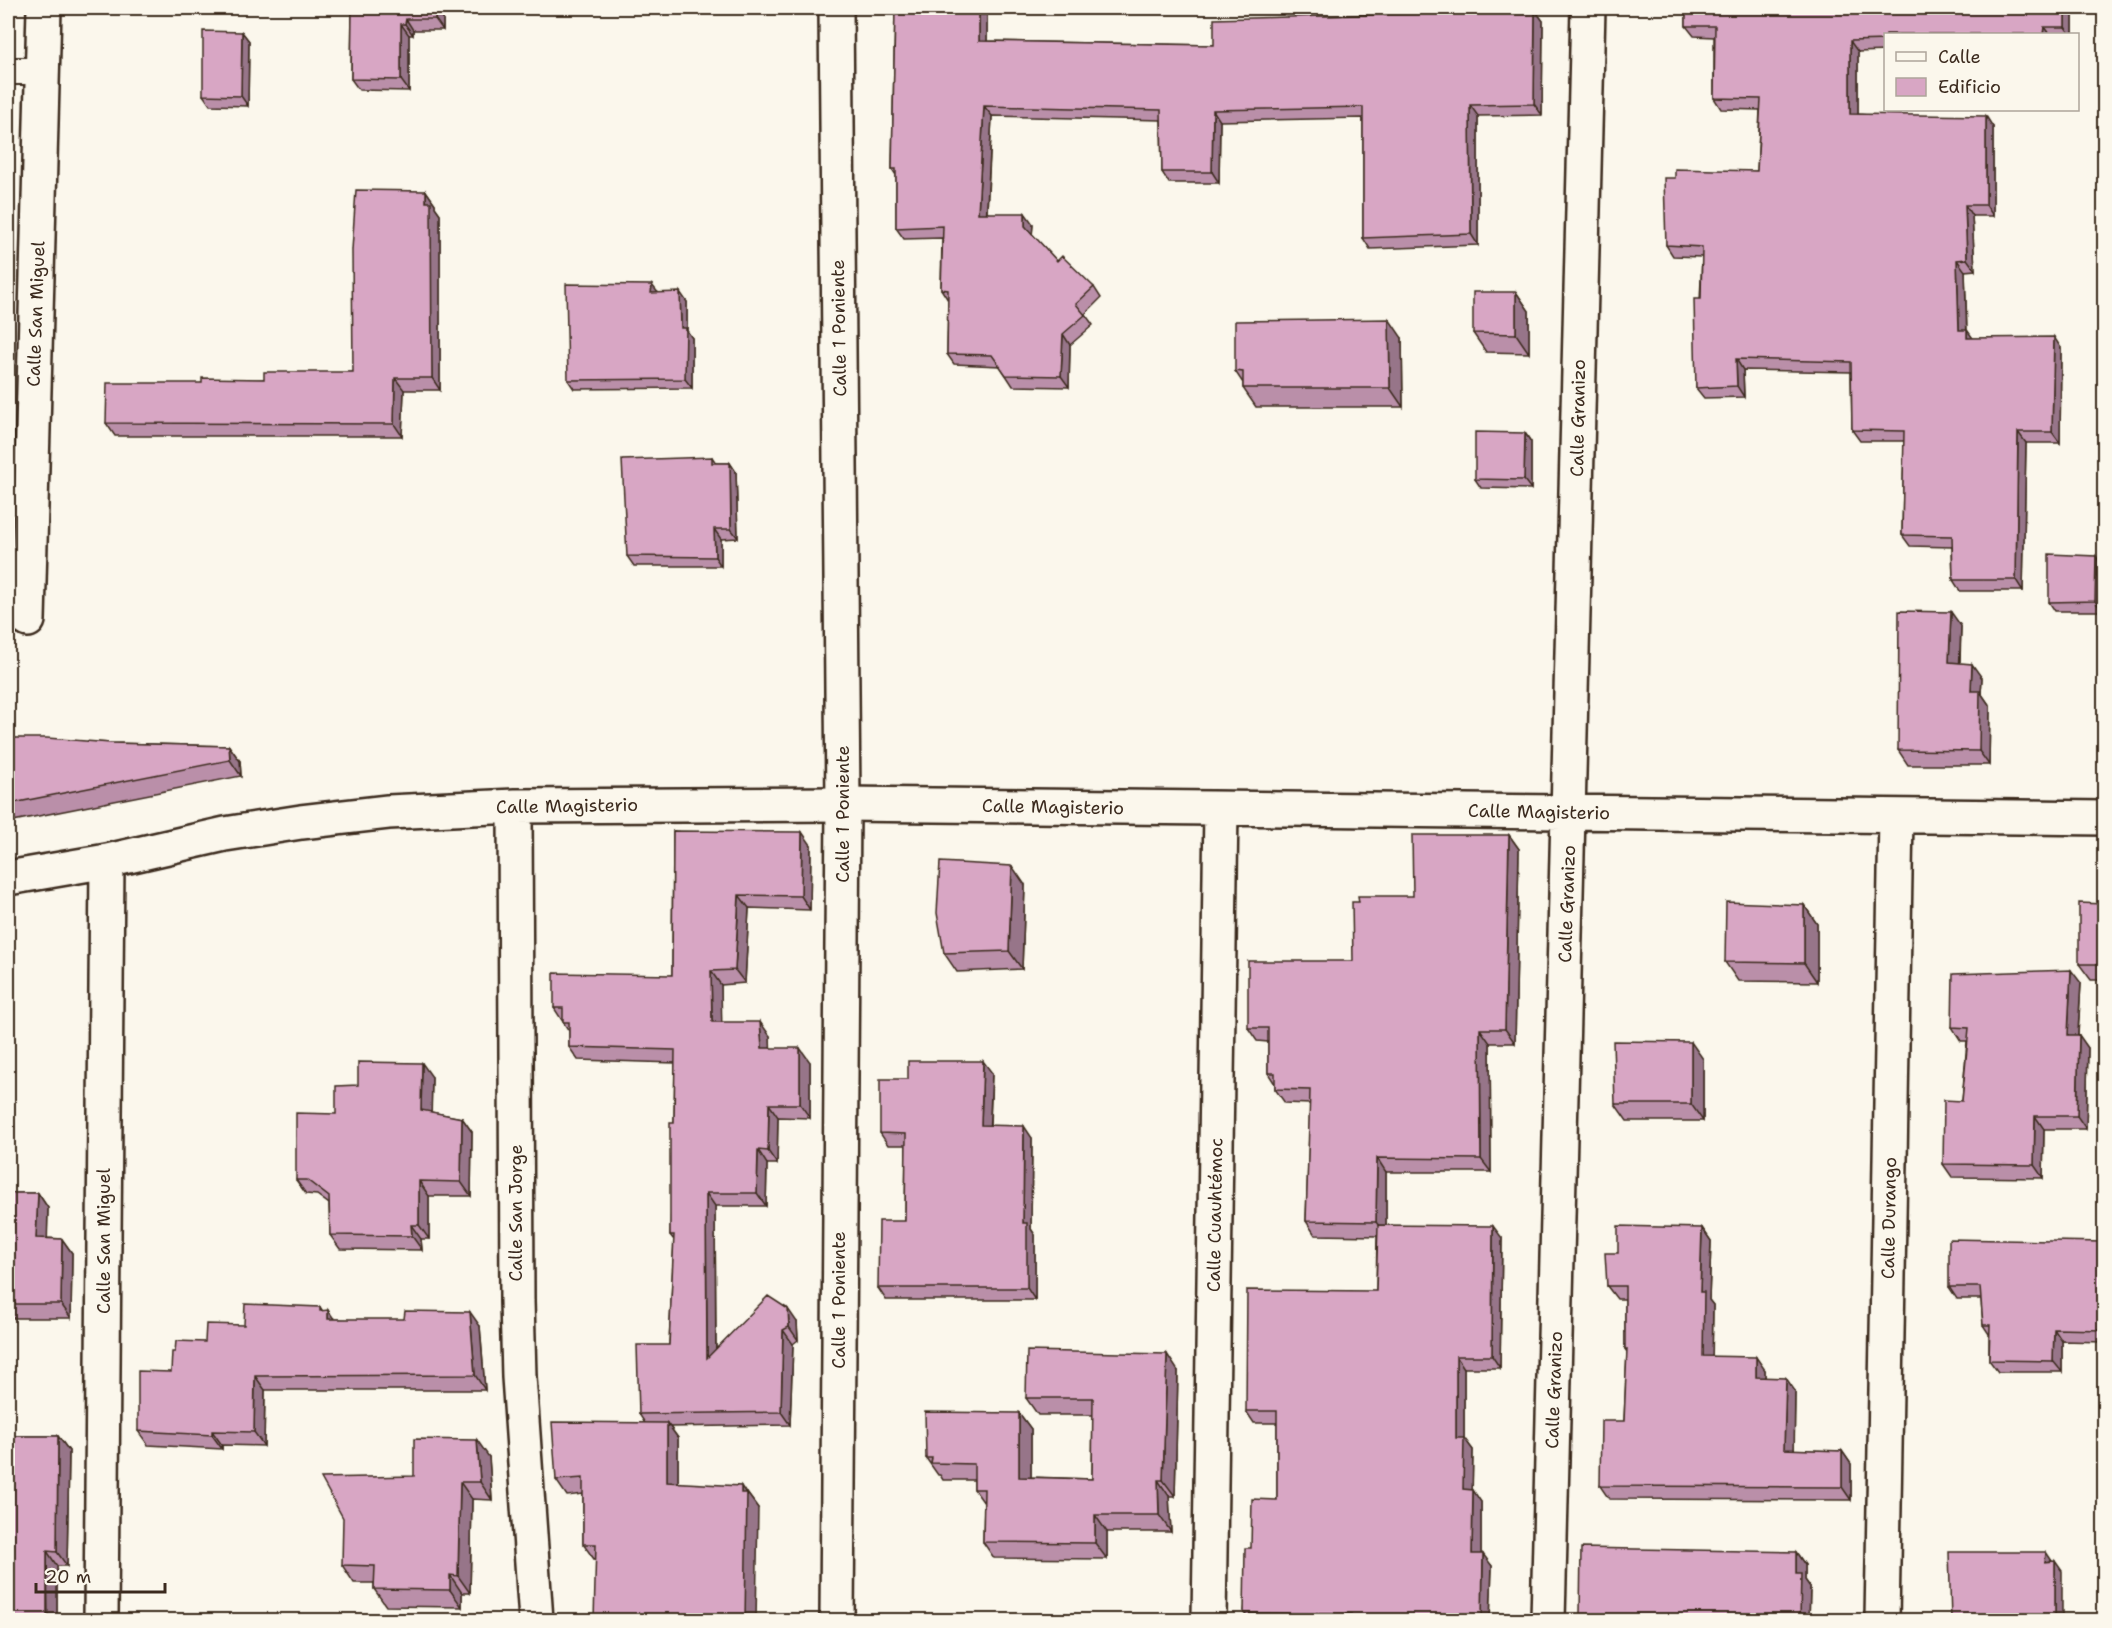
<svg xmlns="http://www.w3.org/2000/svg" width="2112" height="1628" viewBox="0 0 2112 1628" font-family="'Shantell Sans',sans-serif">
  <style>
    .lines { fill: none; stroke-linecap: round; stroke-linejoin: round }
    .lane-casing { stroke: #3b2a1e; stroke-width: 30 }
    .street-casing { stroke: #3b2a1e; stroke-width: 38 }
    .secondary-casing { stroke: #3b2a1e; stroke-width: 38 }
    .lane { stroke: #fbf7ec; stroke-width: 26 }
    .street { stroke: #fbf7ec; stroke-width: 33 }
    .secondary { stroke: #fbf7ec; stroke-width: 33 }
    .wall { fill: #ba8fa9; stroke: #3b2a1e; stroke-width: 1.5 }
    .shaded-wall { fill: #977489; stroke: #3b2a1e; stroke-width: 1.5 }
    .building { fill: #d8a6c4; stroke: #3b2a1e; stroke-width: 1.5 }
    .labels { text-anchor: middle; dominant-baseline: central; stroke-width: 4.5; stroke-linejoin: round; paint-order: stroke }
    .street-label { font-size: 18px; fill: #3b2a1e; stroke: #fbf7ec }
  </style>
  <rect width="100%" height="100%" fill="#fbf7ec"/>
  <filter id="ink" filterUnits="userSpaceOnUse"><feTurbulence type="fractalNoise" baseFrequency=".0167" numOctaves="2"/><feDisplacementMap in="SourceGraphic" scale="12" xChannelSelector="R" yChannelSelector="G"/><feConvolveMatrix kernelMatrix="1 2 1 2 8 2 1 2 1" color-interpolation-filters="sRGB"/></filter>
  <g filter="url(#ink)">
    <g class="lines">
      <g class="lane-casing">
        <path id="lane" d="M8,71H43"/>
      </g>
      <g class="street-casing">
        <path id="street" d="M28,620L44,8
          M515,806L517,1301L519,1377L536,1620
          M8,878L107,861L225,834L301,822L388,812L515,806L843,804L2104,818
          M101,1620L107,861
          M1209,1620L1221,809
          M1548,1620L1588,8
          M1882,1620L1896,816"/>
      </g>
      <g class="secondary-casing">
        <path id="secondary" d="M836,8L843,804L837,1620"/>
      </g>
      <use href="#lane" class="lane"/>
      <use href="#street" class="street"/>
      <use href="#secondary" class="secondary"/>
    </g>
    <path class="wall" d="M352,8H443V30H413V35H409V91L359,90L351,79Z
      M895,8H987V41L1214,45L1535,10L1543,21L1542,115L1478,116V245L1370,249L1363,238V118L1220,121L1219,183H1169L1162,172L1161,120L992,116L987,213L1033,224L1032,234L1057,261L1094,287L1101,298L1085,314L1093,325L1070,345L1069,387L1013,386L1000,366L954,364L947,354L948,300L941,289L942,238L904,239L896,228V175L892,169Z
      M1686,8H2073V34H1886V51L1858,52V114L1993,127V216H1972L1975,270L1965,271L1967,330L1972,338L2061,348L2060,443H2026L2023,591H1960L1953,580L1952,547L1910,546L1902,535L1904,441H1860L1852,430L1851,372L1743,370L1744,397L1704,398L1696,388L1702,257L1673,256L1666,245L1675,178L1757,171L1760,110L1721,109L1714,98V37L1694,36L1686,26Z
      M242,32L249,41L248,106L210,105L203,95Z
      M426,191L435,204V207L440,214V390H404L402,436H115L106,423L202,383L264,379L353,372Z
      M657,292L687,302V331L692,338V388L574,389L568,380Z
      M1516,292L1529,311V353L1486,352L1473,333Z
      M1402,338L1403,407H1256L1243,388V383L1235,371Z
      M1525,433L1531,442V489L1481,488L1475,479Z
      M712,457L716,463H730L736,472L738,538L721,539V566H634L627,556Z
      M2096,556L2102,566V611H2055L2049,602Z
      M1961,626L1960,663L1982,678L1981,693L1990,706L1989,765H1908L1898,750Z
      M8,738L111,743L229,746L240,761L241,776L8,822Z
      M673,831L811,845L810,910L749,908L745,983L721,985V1022L770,1036V1048L810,1062V1118L778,1117L777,1164H767L766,1206H715L716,1349L797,1322L798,1340L793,1344L790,1425L670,1427L678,1438V1483L747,1493L758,1508L594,1559L583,1544V1494L567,1496L556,1480L645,1423L639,1414L669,1345L674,1240L670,1235L674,1123L675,1063L578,1060L569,1047V1031L554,1008L672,975Z
      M1509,835L1519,849L1515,1043H1490L1491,1172H1386V1226L1502,1238L1500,1368H1464V1438L1473,1450L1472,1490L1481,1502V1554L1492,1566L1490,1620H1250L1244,1613L1251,1548L1277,1500V1423H1254L1246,1411L1376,1291L1377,1236L1315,1235L1306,1221L1310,1104L1285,1103L1275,1089V1084L1268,1073V1042L1257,1041L1248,1028L1353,961L1413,896Z
      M1025,885L1022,969L957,972L944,953Z
      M2104,904V980H2091L2079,964Z
      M1804,905L1817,924V982L1738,981L1725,962Z
      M2081,983L2078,1035L2088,1048L2086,1129H2044L2043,1178L1952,1177L1943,1164L1962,1101L1967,1041H1961L1952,1027Z
      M1703,1059V1121H1627L1615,1104Z
      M992,1073L990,1125L1032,1138L1031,1229L1035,1235V1300H886L878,1288L905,1221L906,1145H888L880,1133L908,1079Z
      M432,1077L431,1112L462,1118L472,1132L471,1196H429V1239H421L422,1250L340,1249L330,1235L329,1204L317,1195L306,1194L296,1180L336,1114L358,1085Z
      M8,1193H38L48,1208L47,1238L62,1239L72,1253L71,1318H8Z
      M1702,1228L1711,1241L1709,1300L1713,1305L1712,1356L1765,1370V1378L1795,1391L1794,1450L1842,1451L1851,1464V1500L1609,1499L1600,1486L1624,1421L1627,1352L1625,1349V1299H1617L1607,1286L1618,1253Z
      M2104,1242V1342L2062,1341V1372H1998L1989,1360V1334L1983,1325L1981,1299H1957L1949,1287Z
      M320,1307L322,1311L335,1319L480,1326L485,1390H265L264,1446L222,1445V1449L148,1445L138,1431L171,1372L175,1352L205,1342L244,1325Z
      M1178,1371L1175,1496H1169L1171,1532H1107V1559L994,1558L983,1542L984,1503L974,1489V1480H943L940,1475H938L926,1458L1019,1413L1031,1429V1477L1092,1479L1093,1415H1038L1026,1398Z
      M8,1413V1436H58L69,1451L67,1566H57V1620H8Z
      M489,1457L492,1500L472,1499L470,1593H462V1607L386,1606L374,1589V1583H354L342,1565L414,1476Z
      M1796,1552L1805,1565V1580L1810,1587L1809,1620H1585L1580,1614Z"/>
    <path class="shaded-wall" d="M435,8H443V30L435,19Z
      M979,8H987V52L979,41Z
      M2065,8H2073V34H2070L2065,27Z
      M1535,10L1543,21L1542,115L1534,104Z
      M406,19L413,30V35L405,24Z
      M401,24L409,35V91L401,80Z
      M2044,27L2049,34H2043Z
      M242,32L249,41L248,106L241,96Z
      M1850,41L1858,52V125L1850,114Z
      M1470,105L1478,116V245L1471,234Z
      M984,106L992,116L986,223L978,213Z
      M1213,110L1220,121L1219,183L1212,172Z
      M1986,116L1993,127V216L1986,205Z
      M426,191L435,204V207L440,214V390L432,378Z
      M1965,205L1972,216L1975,270L1967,259Z
      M1025,213L1033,224L1032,237L1025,226Z
      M1957,260L1965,271L1967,341L1959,330Z
      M652,285L659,294L651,293Z
      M680,292L687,302V331L692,338V388L685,379L681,328Z
      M1516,292L1529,311V353L1516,334Z
      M1389,319L1402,338L1403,407L1390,388Z
      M1967,330L1975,341L1967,338Z
      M1063,334L1070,345L1069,387L1061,376Z
      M2054,337L2061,348L2060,443L2052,432Z
      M1736,359L1743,370L1744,397L1737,386Z
      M395,378L404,390L402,436L394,424Z
      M2018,432L2026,443L2023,591L2016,580Z
      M1525,433L1531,442V489L1524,480Z
      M730,463L736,472L738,538L731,529Z
      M714,529L721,539V566L715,557Z
      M2096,556L2102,566V611L2095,601Z
      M1951,612L1961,626L1959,676L1949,662Z
      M1972,664L1982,678L1981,693L1990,706L1989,765L1979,751L1971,691Z
      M229,746L240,761L241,776L230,760Z
      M802,832L811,845L810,910L801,896Z
      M1509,835L1519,849L1515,1043L1505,1029Z
      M1012,866L1025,885L1022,969L1009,951Z
      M739,895L749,908L745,983L735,970Z
      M1804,905L1817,924V982L1804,963Z
      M2071,970L2081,983L2077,1048L2068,1035Z
      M711,971L721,985L722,1035L712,1022Z
      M760,1022L770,1036L771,1062L762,1048Z
      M1480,1029L1490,1043L1491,1172L1481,1159Z
      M2079,1035L2088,1048L2086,1129L2077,1116Z
      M1691,1042L1703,1059V1121L1691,1104Z
      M800,1048L810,1062V1118L800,1104Z
      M983,1061L992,1073L989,1137L981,1125Z
      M422,1063L432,1077L431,1124L421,1110Z
      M769,1104L778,1117L777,1164L768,1151Z
      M2035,1116L2044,1129L2043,1178L2034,1165Z
      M462,1118L472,1132L471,1196L461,1182Z
      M1024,1126L1032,1138L1031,1229L1035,1235V1300L1027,1288L1023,1223Z
      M758,1150L767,1164L766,1206L757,1193Z
      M1377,1158L1386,1172V1236L1376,1222Z
      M419,1181L429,1196V1239L419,1225Z
      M38,1193L48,1208L47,1252L36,1238Z
      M706,1193L715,1206L716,1372L707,1358Z
      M411,1225L421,1239L422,1250L412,1236Z
      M1493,1226L1502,1238L1500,1368L1492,1356Z
      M1702,1228L1711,1241L1709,1300L1713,1305L1712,1369L1703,1356L1700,1292Z
      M62,1239L72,1253L71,1318L61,1304Z
      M320,1307L328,1319V1310L338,1325V1334L320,1311Z
      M788,1309L797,1322L798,1340L789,1327Z
      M470,1312L480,1326L485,1390L475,1375Z
      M2054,1329L2062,1341V1372L2053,1361Z
      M783,1330L793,1344L790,1425L781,1412Z
      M1167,1354L1178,1371L1175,1496L1163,1480Z
      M1456,1356L1464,1368V1438L1473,1450L1472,1501L1463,1489L1456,1438Z
      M1756,1357L1765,1370V1390L1756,1377Z
      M255,1376L265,1390L264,1446L254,1432Z
      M1786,1378L1795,1391L1794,1462L1784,1449Z
      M1019,1413L1031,1429V1494L1019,1477Z
      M667,1423L678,1438V1498L667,1482Z
      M212,1431L222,1445V1449L212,1435Z
      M58,1436L69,1451L67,1566L57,1552Z
      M477,1440L489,1457L492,1500L480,1482Z
      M1842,1451L1851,1464V1500L1842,1487Z
      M1158,1480L1169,1496L1171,1532L1159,1515Z
      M460,1482L472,1499L470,1593L458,1576Z
      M741,1486L747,1495V1493L758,1508L756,1620H745Z
      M1473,1490L1481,1502V1566L1472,1554Z
      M1095,1515L1107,1532V1559L1095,1543Z
      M47,1551L57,1566V1620H48Z
      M1796,1552L1805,1565V1580L1810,1587L1809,1620H1800L1796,1574Z
      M2046,1552L2052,1561L2045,1562Z
      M1483,1554L1492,1566L1490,1620H1482Z
      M2055,1561L2062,1571V1620H2055Z
      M450,1575L462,1593V1607L450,1590Z"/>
    <path class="building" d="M352,8H435V19H406L405,24H401V80L351,79Z
      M895,8H979V41L1214,45V19L1535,10L1534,104L1470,105L1471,234L1363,238V107L1213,110L1212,172H1162L1161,110L984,106L978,213H1025V226L1057,261L1062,256L1094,287L1076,304L1085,315L1063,334L1061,376L1006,375L992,355L947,354L948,290L941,289L943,226L896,228V169H892Z
      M1686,8H2065V27H2044L2043,34H1886V40L1850,41V114L1986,116V205H1965L1967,259L1957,260L1959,330H1967V338L2054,337L2052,432H2018L2016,580H1953L1952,536L1902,535L1904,431L1852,430L1851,362L1736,359L1737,386L1696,388L1694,299H1701L1702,247L1666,245L1664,178H1675V169L1757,171L1761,99L1714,98L1715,26H1686Z
      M203,31L242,32L241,96L203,95Z
      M356,190L426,191V202H431L432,378H395L394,424L106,423L107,383H202V378L264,379V372H353L352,250Z
      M566,284L652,285L651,293L680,292L681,328H686L685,379L568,380Z
      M1473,292H1516V334L1473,333Z
      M1389,319L1390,388H1243V372L1235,371V321Z
      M1475,432L1525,433L1524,480L1475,479Z
      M712,457V463H730L731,529H714L715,557L627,556L622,460Z
      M2049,554L2096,556L2095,601L2049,602Z
      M1899,611L1951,612L1949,662L1972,664L1971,691H1980L1979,751L1898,750Z
      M8,738H47L111,743L229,746L230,760L8,804Z
      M673,831L802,832L801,896L739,895L735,970L711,971L712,1022H760L762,1048H800V1104H769L768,1151L758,1150L757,1193H706L707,1358L768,1296L788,1309L789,1327L783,1330L781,1412L639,1414L637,1345H669L674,1235H670V1123H674L675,1050L569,1047V1022H563V1008H554V973L672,975Z
      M1412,835H1509L1505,1029H1480L1481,1159L1377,1158L1376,1222L1306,1221L1310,1090L1275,1089V1073H1268V1028H1248V961H1353L1352,902H1359L1358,896H1413Z
      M940,862L1012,866L1009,951L944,953L937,913Z
      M1726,902L1804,905V963L1725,962Z
      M2079,903L2104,904V964H2079Z
      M2071,970L2068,1035H2079L2077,1116H2035L2034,1165L1943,1164L1944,1100L1962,1101L1969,1028L1952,1027L1953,974Z
      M1613,1041L1691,1042V1104H1615Z
      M908,1061H983L981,1125L1024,1126L1023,1223H1027V1288H878L879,1221H905L906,1134L880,1133V1079H908Z
      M358,1062L422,1063L421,1110L462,1118L461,1182L419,1181V1225H411L412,1236L330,1235L329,1197L307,1180H296V1113L336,1114V1086L358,1085Z
      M8,1193H38L36,1238L62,1239L61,1304H8Z
      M1378,1225L1493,1226L1492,1356H1456V1438H1464L1463,1489L1473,1490L1472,1554H1483L1482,1620H1352V1614L1244,1613L1245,1548H1251L1252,1499L1277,1500V1411H1246L1247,1290L1376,1291Z
      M1618,1226L1702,1228L1700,1292H1704L1703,1356L1756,1357V1377L1786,1378L1784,1449L1842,1451V1487L1600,1486L1601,1421H1624L1627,1349H1625V1286H1607L1605,1253H1618Z
      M1949,1239L2104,1242V1330L2054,1329L2053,1361L1989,1360L1990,1325H1983L1980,1287H1949Z
      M245,1304L320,1307V1311L328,1310V1319H404L405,1311L470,1312L475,1375L255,1376L254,1432L212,1431V1435L138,1431V1371L171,1372L172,1352H175L176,1341L205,1342L206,1324L244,1325Z
      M1027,1351L1167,1354L1163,1480H1158L1159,1515H1095V1543L983,1542L984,1489H974V1464L931,1463L932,1458H926L925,1412L1019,1413V1477L1092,1479L1093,1398H1026Z
      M552,1422L667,1423V1482L741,1486V1493H747L745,1620H594L596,1544H583V1478L556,1480Z
      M8,1436H58L57,1552L47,1551V1620H8Z
      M414,1439L477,1440L480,1482H460L458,1576L450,1575V1590L374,1589L375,1566L342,1565L343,1518L321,1478L414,1476Z
      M1581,1548L1796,1552V1574H1801L1800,1620H1630V1615L1580,1614Z
      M1949,1552H2046L2045,1562L2055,1561V1620H1951Z"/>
  </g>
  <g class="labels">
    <g class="street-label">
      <text transform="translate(36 314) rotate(-88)">Calle San Miguel</text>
      <text transform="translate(839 328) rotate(-91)">Calle 1 Poniente</text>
      <text transform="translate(1578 418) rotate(-89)">Calle Granizo</text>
      <text transform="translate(567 806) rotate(-1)">Calle Magisterio</text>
      <text transform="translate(1053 807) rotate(1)">Calle Magisterio</text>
      <text transform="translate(1539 812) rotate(1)">Calle Magisterio</text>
      <text transform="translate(843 814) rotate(-90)">Calle 1 Poniente</text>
      <text transform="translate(1567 904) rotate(-88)">Calle Granizo</text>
      <text transform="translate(516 1213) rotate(-90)">Calle San Jorge</text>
      <text transform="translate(1215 1215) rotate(-89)">Calle Cuauhtémoc</text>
      <text transform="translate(1889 1218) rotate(-89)">Calle Durango</text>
      <text transform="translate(104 1241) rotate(-90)">Calle San Miguel</text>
      <text transform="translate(839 1300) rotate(-90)">Calle 1 Poniente</text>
      <text transform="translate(1554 1390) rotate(-88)">Calle Granizo</text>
    </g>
  </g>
  <rect width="2112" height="1628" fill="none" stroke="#fbf7ec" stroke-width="30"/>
  <rect x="15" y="15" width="2082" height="1598" fill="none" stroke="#3b2a1e" stroke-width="2" filter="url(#ink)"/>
  <rect x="1884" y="33" width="195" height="78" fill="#fbf7ec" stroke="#aea59a" stroke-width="1.5"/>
  <rect x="1896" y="52" width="30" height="9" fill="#fbf7ec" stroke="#aea59a" stroke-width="1.5"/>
  <text x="1938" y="63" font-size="18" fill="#3b2a1e">Calle</text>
  <rect x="1896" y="78" width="30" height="18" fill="#d8a6c4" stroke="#aea59a" stroke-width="1.5"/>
  <text x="1938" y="93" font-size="18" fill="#3b2a1e">Edificio</text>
  <path d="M36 1583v9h129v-9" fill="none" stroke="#3b2a1e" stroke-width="3"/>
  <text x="45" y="1583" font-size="18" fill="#3b2a1e" stroke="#fbf7ec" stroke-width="4.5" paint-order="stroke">20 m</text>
</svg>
